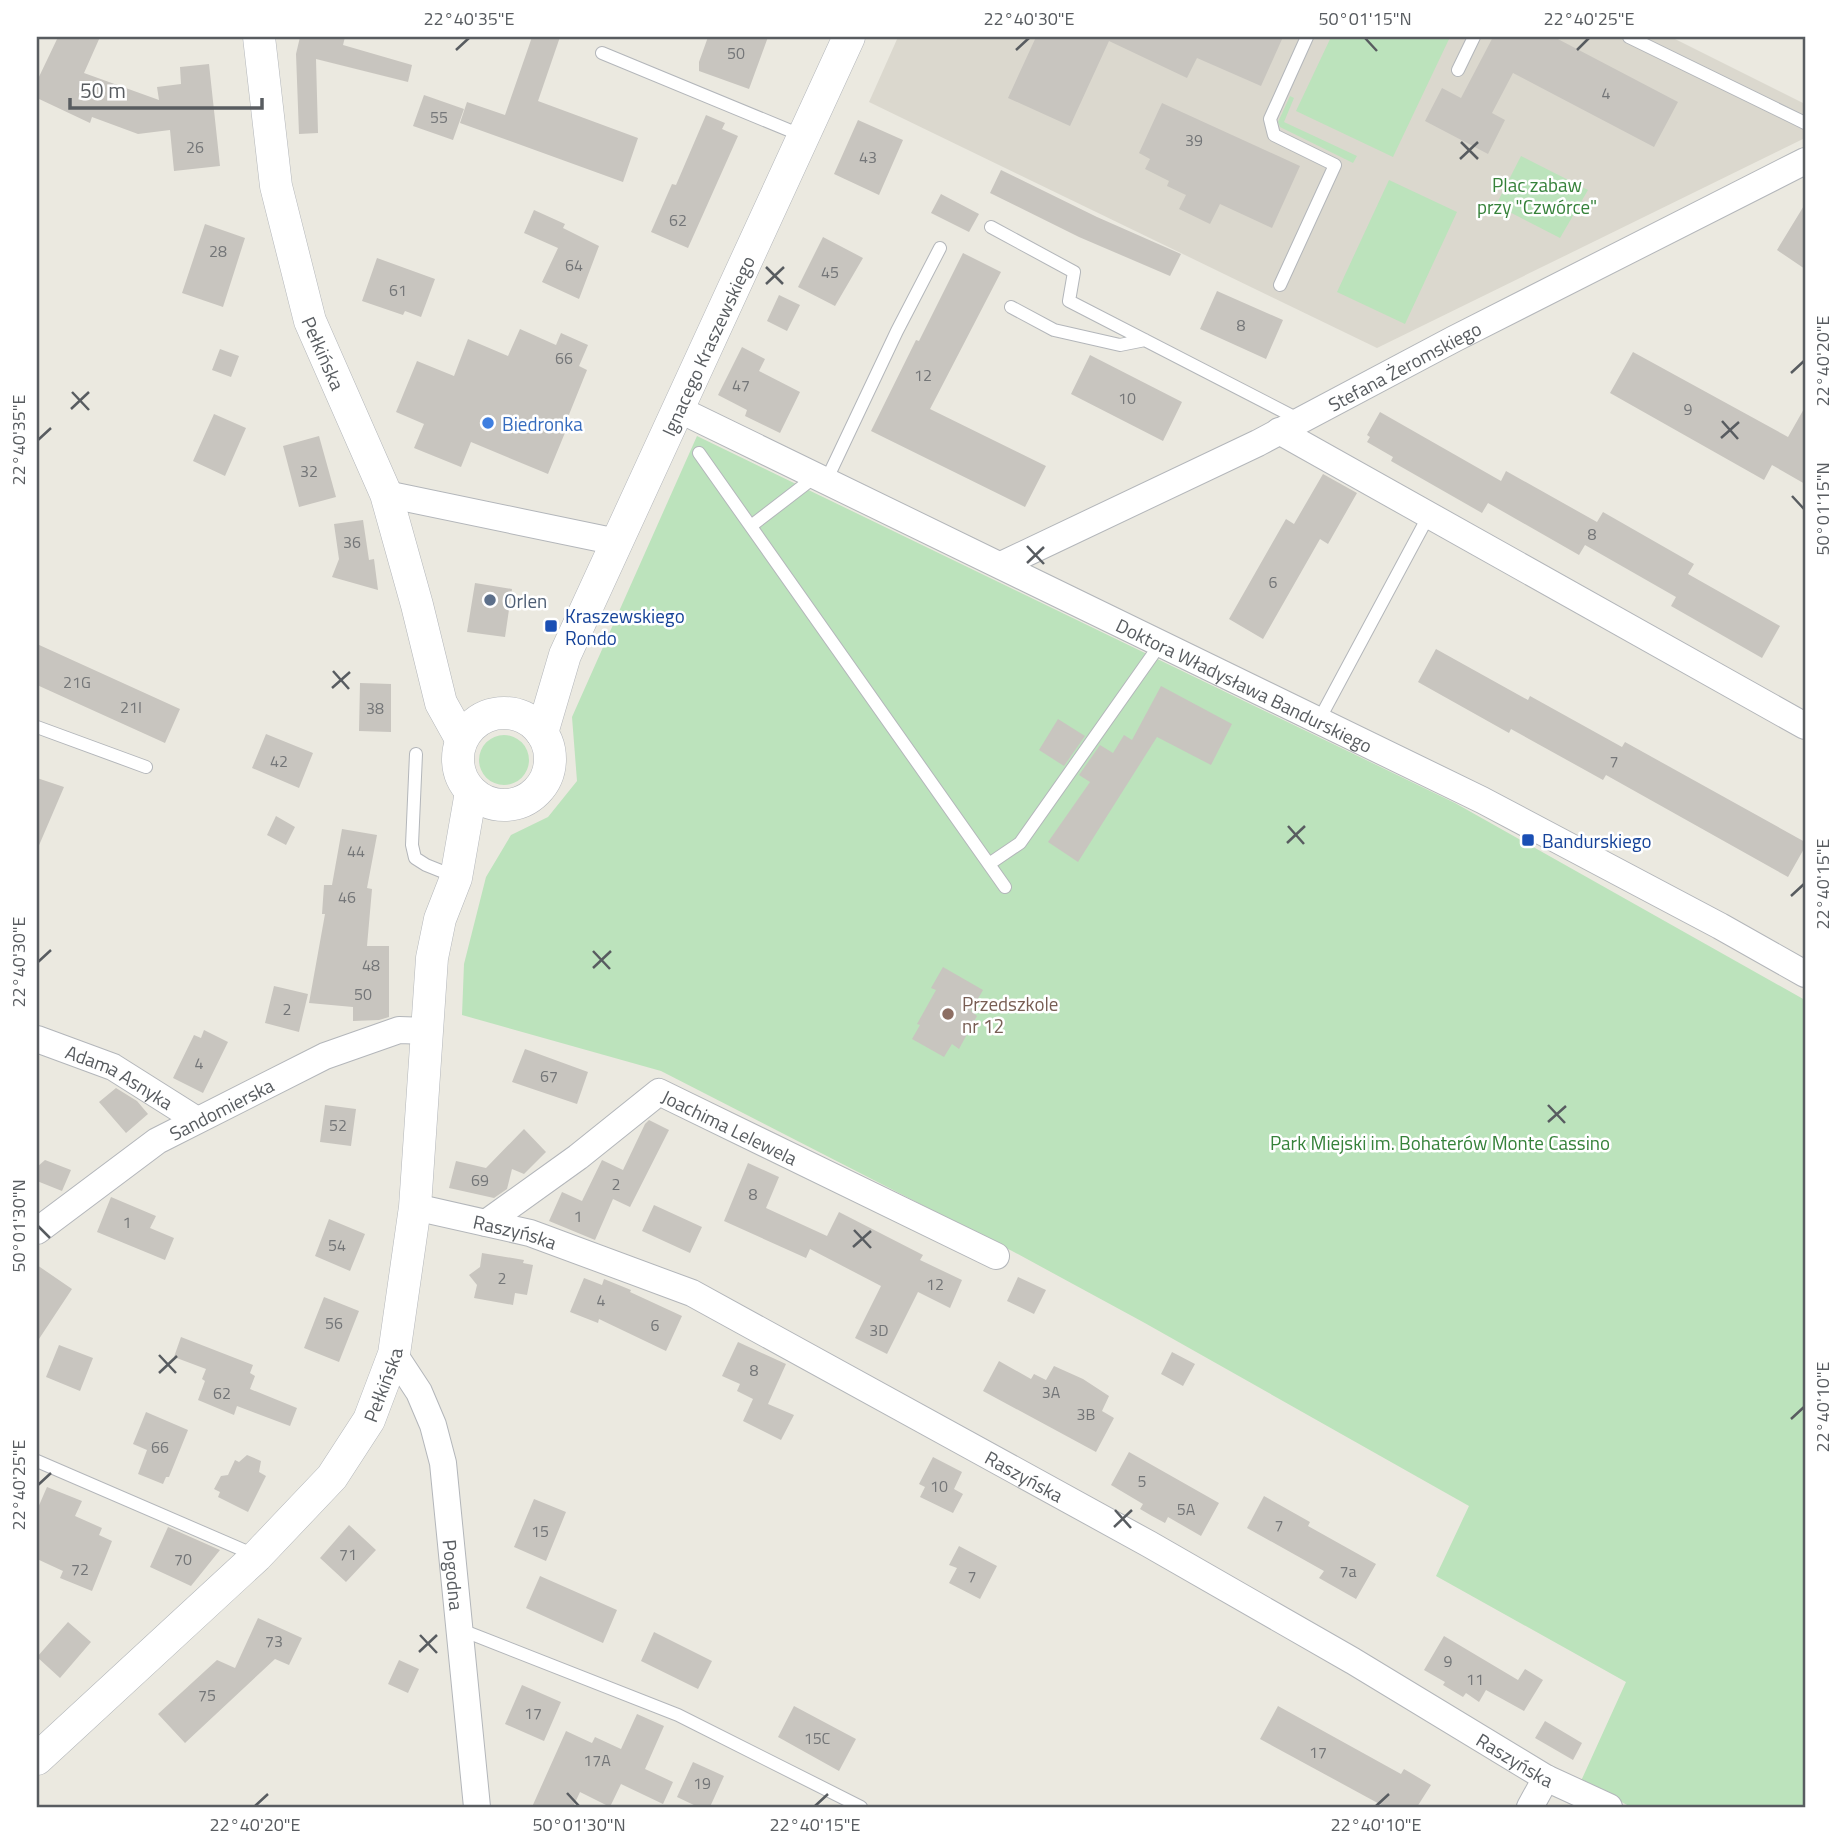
<svg xmlns="http://www.w3.org/2000/svg" width="1842" height="1844" viewBox="0 0 1842 1844" font-family="'Titillium Web',sans-serif">
  <style>
    .education { fill: #dbd8ce }
    .green { fill: #bce3bc }
    .building { fill: #c8c5bf }
    .lines { fill: none; stroke-linecap: round; stroke-linejoin: round }
    .service-casing { stroke: #b3b6ba; stroke-width: 14 }
    .minor-casing { stroke: #b3b6ba; stroke-width: 28 }
    .tertiary-casing { stroke: #b3b6ba; stroke-width: 33 }
    .service { stroke: #fff; stroke-width: 12 }
    .minor { stroke: #fff; stroke-width: 26 }
    .tertiary { stroke: #fff; stroke-width: 32 }
    .ticks { fill: none; stroke: #585c60; stroke-width: 2.5 }
    .shop-dot { fill: #3f7fe0; stroke: #fff; stroke-width: 2.5 }
    .service-dot { fill: #5c6f8a; stroke: #fff; stroke-width: 2.5 }
    .transit-dot { fill: #1a4fb4; stroke: #fff; stroke-width: 2.5 }
    .education-dot { fill: #8d6e63; stroke: #fff; stroke-width: 2.5 }
    .labels { text-anchor: middle; dominant-baseline: central; stroke-width: 5; stroke-linejoin: round; paint-order: stroke }
    .number-label { font-size: 16px; fill: #747678 }
    .park-label { font-size: 19px; fill: #36823a; stroke: #fff }
    .street-label { font-size: 19px; fill: #585c60; stroke: #fff }
    .shop-label { font-size: 19px; fill: #366cbe; stroke: #fff; text-anchor: start }
    .service-label { font-size: 19px; fill: #4e5e75; stroke: #fff; text-anchor: start }
    .transit-label { font-size: 19px; fill: #164399; stroke: #fff; text-anchor: start }
    .education-label { font-size: 19px; fill: #785e54; stroke: #fff; text-anchor: start }
    .neatline { fill: none; stroke: #585c60; stroke-width: 2.5 }
    .ticks-label { font-size: 18px; text-anchor: middle; fill: #585c60 }
  </style>
  <rect width="100%" height="100%" fill="#ebe9e0"/>
  <path class="education" d="M898,37H1671L1805,104V138L1377,348L869,102Z"/>
  <path class="green" d="M1331,37H1450L1393,157L1296,111Z
    M1290,96L1294,98L1284,122L1357,156L1353,163L1280,127L1278,122Z
    M1521,156L1588,190L1560,238L1496,205Z
    M1389,180L1457,212L1405,324L1337,292Z
    M697,436L1455,803L1805,1000V1807H1631L1581,1781L1626,1682L1436,1576L1469,1506L1143,1322L1014,1252L661,1071L462,1015L464,964L486,877L511,835L548,817L577,781L572,717Z
    M479 760a25 25 0 1 1 50 0a25 25 0 1 1-50 0Z"/>
  <path class="building" d="M58,37H100L84,73L159,100L157,87L181,84L180,67L209,64L220,166L174,171L170,130L138,134L92,117L90,123L37,98V81Z
    M300,37H345L343,45L412,65L408,82L316,59L318,133L299,134L296,54Z
    M532,37H560L538,101L638,138L623,182L460,123L467,102L505,115Z
    M708,37H768L749,89L699,71V62Z
    M1036,37H1283L1261,86L1197,58L1187,78L1109,41L1070,126L1008,98Z
    M1493,37H1554L1678,102L1654,147L1513,73L1492,113L1505,120L1488,154L1425,121L1442,88L1461,98Z
    M424,95L464,109L453,140L413,126Z
    M1162,103L1300,166L1272,228L1220,204L1210,224L1179,209L1186,195L1167,186L1169,181L1145,169L1150,159L1139,153Z
    M706,115L725,123L722,129L738,136L688,248L651,232L672,184L676,185Z
    M858,120L903,140L879,195L834,174Z
    M1001,170L1097,217L1181,254L1170,276L1079,237L990,193Z
    M941,194L979,214L969,232L931,213Z
    M1805,204V269L1777,250Z
    M534,210L565,224L563,228L599,246L579,299L542,282L558,248L524,233Z
    M205,224L245,238L223,307L182,293Z
    M823,237L863,258L835,306L798,287Z
    M963,253L1001,272L930,409L1046,466L1025,507L871,431L916,340L919,341Z
    M377,258L435,279L421,317L405,311L403,315L362,301Z
    M1217,291L1283,320L1266,359L1200,329Z
    M779,295L800,305L787,331L767,321Z
    M520,329L556,345L561,333L588,345L579,366L587,370L566,422L569,423L548,474L471,442L461,467L414,448L424,424L396,412L417,361L454,376L468,339L508,356Z
    M742,347L765,359L759,371L800,392L780,433L745,416L747,410L718,395Z
    M220,349L239,356L231,377L212,370Z
    M1633,352L1788,437L1805,407V484L1772,465L1764,480L1610,393Z
    M1090,355L1182,402L1163,441L1071,394Z
    M1380,412L1501,481L1506,471L1597,522L1603,512L1694,564L1688,574L1780,626L1762,658L1671,606L1676,597L1585,545L1579,555L1488,503L1482,513L1391,461L1393,457L1367,442L1370,437L1367,435Z
    M214,414L246,428L225,476L193,461Z
    M319,436L336,497L299,507L283,446Z
    M1323,474L1357,493L1328,544L1320,539L1263,639L1229,619L1286,519L1294,524Z
    M363,520L369,560L374,559L378,590L332,577L339,559L334,524Z
    M475,583L512,589L505,637L467,632Z
    M37,644L180,709L165,743L37,685Z
    M1436,649L1528,700L1530,696L1622,747L1625,742L1805,842V847L1788,877L1606,775L1603,780L1511,729L1509,733L1418,682Z
    M360,683L391,684V732L359,731Z
    M1161,686L1232,724L1211,765L1157,737L1078,862L1048,842L1090,782L1079,775L1100,745L1113,753L1124,735L1132,740Z
    M1058,719L1085,736L1064,766L1039,750Z
    M266,734L313,753L299,788L252,768Z
    M37,778L64,787L37,850Z
    M276,816L295,827L286,845L267,835Z
    M342,829L377,835L367,888L372,889L367,946H389V1017L379,1020L353,1021V1007L309,1003L325,914H322L324,885H332Z
    M943,967L983,990L971,1011L977,1016L959,1049L952,1044L944,1057L912,1039L920,1025L917,1024L936,990L931,988Z
    M274,986L308,994L299,1032L265,1023Z
    M204,1030L228,1042L203,1093L173,1078L194,1035L201,1038Z
    M525,1049L588,1072L577,1104L512,1082Z
    M116,1088L137,1101L148,1114L126,1133L99,1102Z
    M325,1105L356,1109L351,1146L320,1142Z
    M649,1120L669,1130L630,1207L613,1199L595,1240L549,1221L562,1192L582,1201L602,1160L623,1170L645,1124Z
    M524,1129L546,1152L524,1174L512,1169L507,1189L494,1198L449,1188L456,1161L486,1168Z
    M45,1160L71,1170L62,1191L37,1181V1167Z
    M748,1163L779,1177L766,1208L827,1236L839,1212L923,1255L920,1260L962,1280L950,1308L918,1292L887,1354L855,1338L881,1286L810,1249L806,1258L724,1221Z
    M111,1197L156,1216L150,1228L174,1238L165,1260L97,1232Z
    M654,1205L702,1227L690,1253L642,1231Z
    M329,1219L365,1234L350,1271L315,1256Z
    M482,1253L524,1260L523,1263L533,1265L527,1295L515,1293L513,1305L474,1298L477,1285L469,1275L480,1267Z
    M37,1265L72,1289L37,1342Z
    M1018,1277L1046,1290L1034,1314L1007,1301Z
    M584,1278L602,1285L604,1279L631,1290L630,1292L682,1316L666,1351L599,1319L598,1323L570,1312Z
    M324,1297L359,1311L339,1362L304,1348Z
    M181,1337L253,1365L250,1373L255,1376L250,1389L297,1408L290,1426L237,1406L234,1415L198,1400L205,1381L202,1379L206,1369L174,1357Z
    M738,1342L786,1364L768,1404L794,1415L781,1440L743,1421L753,1399L737,1391L740,1384L722,1376Z
    M59,1345L93,1358L80,1391L46,1377Z
    M1172,1352L1195,1364L1183,1386L1161,1374Z
    M999,1361L1031,1379L1034,1374L1046,1380L1054,1366L1083,1379L1109,1396L1102,1411L1114,1418L1096,1452L983,1391Z
    M146,1412L188,1430L169,1477H166L163,1484L138,1474L147,1450L133,1444Z
    M1129,1452L1219,1503L1201,1536L1168,1517L1165,1523L1152,1516L1140,1509L1143,1504L1111,1485Z
    M247,1455L261,1461L259,1472L266,1476L248,1512L218,1497L220,1492L214,1489L221,1476L228,1475L235,1460L239,1462Z
    M933,1457L962,1472L954,1489L963,1494L953,1513L920,1497L925,1487L919,1484Z
    M47,1487L82,1501L75,1516L102,1528L99,1535L112,1541L92,1591L60,1578L63,1571L37,1559V1510Z
    M1264,1496L1310,1522L1308,1526L1376,1564L1356,1599L1319,1578L1324,1571L1247,1528Z
    M534,1499L566,1512L546,1561L514,1547Z
    M349,1525L376,1550L346,1582L320,1558Z
    M168,1527L220,1550L191,1586L150,1567Z
    M959,1546L997,1566L980,1599L949,1583L957,1568L949,1565Z
    M540,1576L617,1610L603,1643L526,1608Z
    M258,1618L302,1638L289,1665L275,1659L185,1743L158,1714L217,1660L235,1668Z
    M68,1622L91,1642L60,1678L37,1657Z
    M654,1632L712,1661L698,1689L641,1661Z
    M1444,1636L1518,1680L1525,1669L1543,1680L1524,1711L1486,1690L1479,1702L1466,1693L1463,1697L1443,1685L1445,1682L1424,1670Z
    M399,1660L419,1669L408,1693L388,1684Z
    M522,1685L561,1702L544,1741L505,1724Z
    M794,1706L856,1739L839,1771L778,1737Z
    M1278,1706L1401,1774L1404,1769L1431,1785L1417,1807H1385L1260,1739Z
    M637,1714L664,1726L645,1769L673,1782L663,1804L621,1784L610,1807L580,1792L573,1807H532L566,1731L592,1743L595,1737L621,1749Z
    M1545,1721L1582,1743L1573,1760L1535,1738Z
    M693,1762L724,1776L710,1807H698L677,1797Z"/>
  <g class="lines">
    <g class="service-casing">
      <path id="service" d="M1629,37L1805,123
        M602,53L803,136
        M1458,70L1474,37
        M991,227L1074,272L1069,301L1300,420
        M1280,285L1335,165L1274,135L1270,119L1307,37
        M1011,307L1054,330L1120,345L1145,340
        M699,453L1005,887
        M826,481L897,331L940,248
        M751,526L816,476
        M1319,720L1429,515
        M37,727L146,767
        M416,754L412,845L415,858L426,865L456,877
        M989,864L1020,843L1161,643
        M37,1461L257,1556
        M459,1629L678,1715L861,1807"/>
    </g>
    <g class="minor-casing">
      <g id="minor">
        <path id="s1" d="M678,409L1482,800L1720,926L1805,974"/>
        <path d="M1279,431L1805,726"/>
        <path d="M386,494L617,542"/>
        <path id="s2" d="M1001,565L1258,443L1454,339L1805,161"/>
        <path id="s3" d="M37,1039L113,1067L197,1120"/>
        <path id="s4" d="M415,1207L530,1233L692,1293L1149,1544L1353,1661L1546,1778L1609,1807"/>
        <path id="s5" d="M486,1223L578,1157L659,1092L996,1256"/>
        <path id="s6" d="M37,1231L157,1141L325,1056L399,1030L428,1031"/>
        <path id="s7" d="M394,1354L419,1392L433,1425L443,1463L477,1807"/>
        <path d="M1530,1807L1546,1778"/>
      </g>
    </g>
    <g class="tertiary-casing">
      <g id="tertiary">
        <path id="s8" d="M259,37L276,186L310,321L386,494L417,605L441,703L461,739"/>
        <circle cx="504" cy="759" r="46"/>
        <path id="s9" d="M542,733L565,655L849,37"/>
        <path id="s10" d="M37,1759L257,1556L332,1477L369,1420L394,1354L415,1207L432,958L440,919L456,878L471,792"/>
      </g>
    </g>
    <use href="#service" class="service"/>
    <use href="#minor" class="minor"/>
    <use href="#tertiary" class="tertiary"/>
  </g>
  <path class="ticks" d="M1365,38L1377,51M456,50L469,38M1016,50L1029,38M1577,50L1589,38M1461,142L1478,159M1460,159L1478,142M766,267L783,284M766,284L784,267M1791,373L1804,361M72,392L89,410M71,409L89,392M1722,421L1738,439M1721,438L1739,422M38,440L51,428M1792,496L1804,509M1027,546L1044,564M1027,563L1044,547M333,671L349,689M332,688L350,672M1288,826L1304,844M1287,843L1305,826M1791,896L1804,884M593,951L610,969M38,962L51,950M593,968L611,951M1548,1105L1565,1123M1548,1122L1566,1106M38,1226L50,1238M854,1230L871,1248M853,1247L871,1231M159,1355L176,1373M159,1373L177,1356M1791,1419L1804,1407M38,1485L51,1473M1115,1510L1131,1528M1114,1527L1132,1510M420,1635L437,1653M419,1652L437,1635M567,1793L579,1806M255,1806L268,1794M815,1806L828,1794M1376,1806L1389,1794"/>
  <circle class="shop-dot" cx="488" cy="423" r="7"/>
  <circle class="service-dot" cx="490" cy="600" r="7"/>
  <g class="transit-dot">
    <rect x="544" y="619" width="14" height="14" rx="3.5"/>
    <rect x="1521" y="833" width="14" height="14" rx="3.5"/>
  </g>
  <circle class="education-dot" cx="948" cy="1014" r="7"/>
  <g class="labels">
    <g class="number-label">
      <text x="736" y="53">50</text>
      <text x="1606" y="93">4</text>
      <text x="439" y="117">55</text>
      <text x="1194" y="140">39</text>
      <text x="195" y="147">26</text>
      <text x="868" y="157">43</text>
      <text x="678" y="220">62</text>
      <text x="218" y="251">28</text>
      <text x="574" y="265">64</text>
      <text x="830" y="272">45</text>
      <text x="398" y="290">61</text>
      <text x="1241" y="325">8</text>
      <text x="564" y="358">66</text>
      <text x="923" y="375">12</text>
      <text x="741" y="385">47</text>
      <text x="1127" y="398">10</text>
      <text x="1688" y="409">9</text>
      <text x="309" y="471">32</text>
      <text x="1592" y="534">8</text>
      <text x="352" y="542">36</text>
      <text x="1273" y="582">6</text>
      <text x="77" y="682">21G</text>
      <text x="131" y="707">21I</text>
      <text x="375" y="708">38</text>
      <text x="279" y="761">42</text>
      <text x="1614" y="761">7</text>
      <text x="356" y="851">44</text>
      <text x="347" y="897">46</text>
      <text x="371" y="965">48</text>
      <text x="363" y="994">50</text>
      <text x="287" y="1009">2</text>
      <text x="199" y="1063">4</text>
      <text x="549" y="1076">67</text>
      <text x="338" y="1125">52</text>
      <text x="480" y="1180">69</text>
      <text x="616" y="1184">2</text>
      <text x="753" y="1194">8</text>
      <text x="578" y="1216">1</text>
      <text x="127" y="1222">1</text>
      <text x="337" y="1245">54</text>
      <text x="502" y="1278">2</text>
      <text x="935" y="1284">12</text>
      <text x="601" y="1300">4</text>
      <text x="334" y="1323">56</text>
      <text x="655" y="1325">6</text>
      <text x="879" y="1330">3D</text>
      <text x="754" y="1370">8</text>
      <text x="1051" y="1392">3A</text>
      <text x="222" y="1393">62</text>
      <text x="1086" y="1414">3B</text>
      <text x="160" y="1447">66</text>
      <text x="1142" y="1481">5</text>
      <text x="939" y="1486">10</text>
      <text x="1186" y="1509">5A</text>
      <text x="1279" y="1525">7</text>
      <text x="540" y="1531">15</text>
      <text x="348" y="1554">71</text>
      <text x="183" y="1559">70</text>
      <text x="80" y="1569">72</text>
      <text x="1348" y="1571">7a</text>
      <text x="972" y="1576">7</text>
      <text x="274" y="1641">73</text>
      <text x="1448" y="1661">9</text>
      <text x="1475" y="1679">11</text>
      <text x="207" y="1695">75</text>
      <text x="533" y="1713">17</text>
      <text x="817" y="1738">15C</text>
      <text x="1318" y="1752">17</text>
      <text x="597" y="1760">17A</text>
      <text x="702" y="1783">19</text>
    </g>
    <g class="park-label">
      <text x="1537" y="184">Plac zabaw<tspan x="1537" dy="22">przy "Czwórce"</tspan></text>
      <text x="1440" y="1142">Park Miejski im. Bohaterów Monte Cassino</text>
    </g>
    <g class="street-label">
      <text stroke="none"><textPath href="#s9" startOffset="422">Ignacego Kraszewskiego</textPath></text>
      <text stroke="none"><textPath href="#s8" startOffset="324">Pełkińska</textPath></text>
      <text stroke="none"><textPath href="#s2" startOffset="450">Stefana Żeromskiego</textPath></text>
      <text stroke="none"><textPath href="#s1" startOffset="630">Doktora Władysława Bandurskiego</textPath></text>
      <text stroke="none"><textPath href="#s3" startOffset="91">Adama Asnyka</textPath></text>
      <text stroke="none"><textPath href="#s6" startOffset="222">Sandomierska</textPath></text>
      <text stroke="none"><textPath href="#s5" startOffset="296">Joachima Lelewela</textPath></text>
      <text stroke="none"><textPath href="#s4" startOffset="103">Raszyńska</textPath></text>
      <text stroke="none"><textPath href="#s10" startOffset="514">Pełkińska</textPath></text>
      <text stroke="none"><textPath href="#s4" startOffset="670">Raszyńska</textPath></text>
      <text stroke="none"><textPath href="#s7" startOffset="233">Pogodna</textPath></text>
      <text stroke="none"><textPath href="#s4" startOffset="1237">Raszyńska</textPath></text>
    </g>
    <g class="shop-label">
      <text x="502" y="423">Biedronka</text>
    </g>
    <g class="service-label">
      <text x="504" y="600">Orlen</text>
    </g>
    <g class="transit-label">
      <text x="565" y="615">Kraszewskiego<tspan x="565" dy="22">Rondo</tspan></text>
      <text x="1542" y="840">Bandurskiego</text>
    </g>
    <g class="education-label">
      <text x="962" y="1003">Przedszkole<tspan x="962" dy="22">nr 12</tspan></text>
    </g>
  </g>
  <rect width="1842" height="1844" fill="none" stroke="#ffffff" stroke-width="77"/>
  <path d="M70 98v10h192v-10" fill="none" stroke="#585c60" stroke-width="3.5"/>
  <text x="80" y="98" font-size="21" fill="#585c60" stroke="#ffffff" stroke-width="5" paint-order="stroke">50 m</text>
  <rect x="38" y="38" width="1766" height="1768" class="neatline"/>
  <g class="ticks-label">
    <text x="469" y="25">22°40'35"E</text>
    <text x="1029" y="25">22°40'30"E</text>
    <text x="1365" y="25">50°01'15"N</text>
    <text x="1589" y="25">22°40'25"E</text>
    <text transform="translate(1823 361) rotate(-90)" y="6">22°40'20"E</text>
    <text transform="translate(19 440) rotate(-90)" y="6">22°40'35"E</text>
    <text transform="translate(1823 509) rotate(-90)" y="6">50°01'15"N</text>
    <text transform="translate(1823 884) rotate(-90)" y="6">22°40'15"E</text>
    <text transform="translate(19 962) rotate(-90)" y="6">22°40'30"E</text>
    <text transform="translate(19 1226) rotate(-90)" y="6">50°01'30"N</text>
    <text transform="translate(1823 1407) rotate(-90)" y="6">22°40'10"E</text>
    <text transform="translate(19 1485) rotate(-90)" y="6">22°40'25"E</text>
    <text x="255" y="1831">22°40'20"E</text>
    <text x="579" y="1831">50°01'30"N</text>
    <text x="815" y="1831">22°40'15"E</text>
    <text x="1376" y="1831">22°40'10"E</text>
  </g>
</svg>
